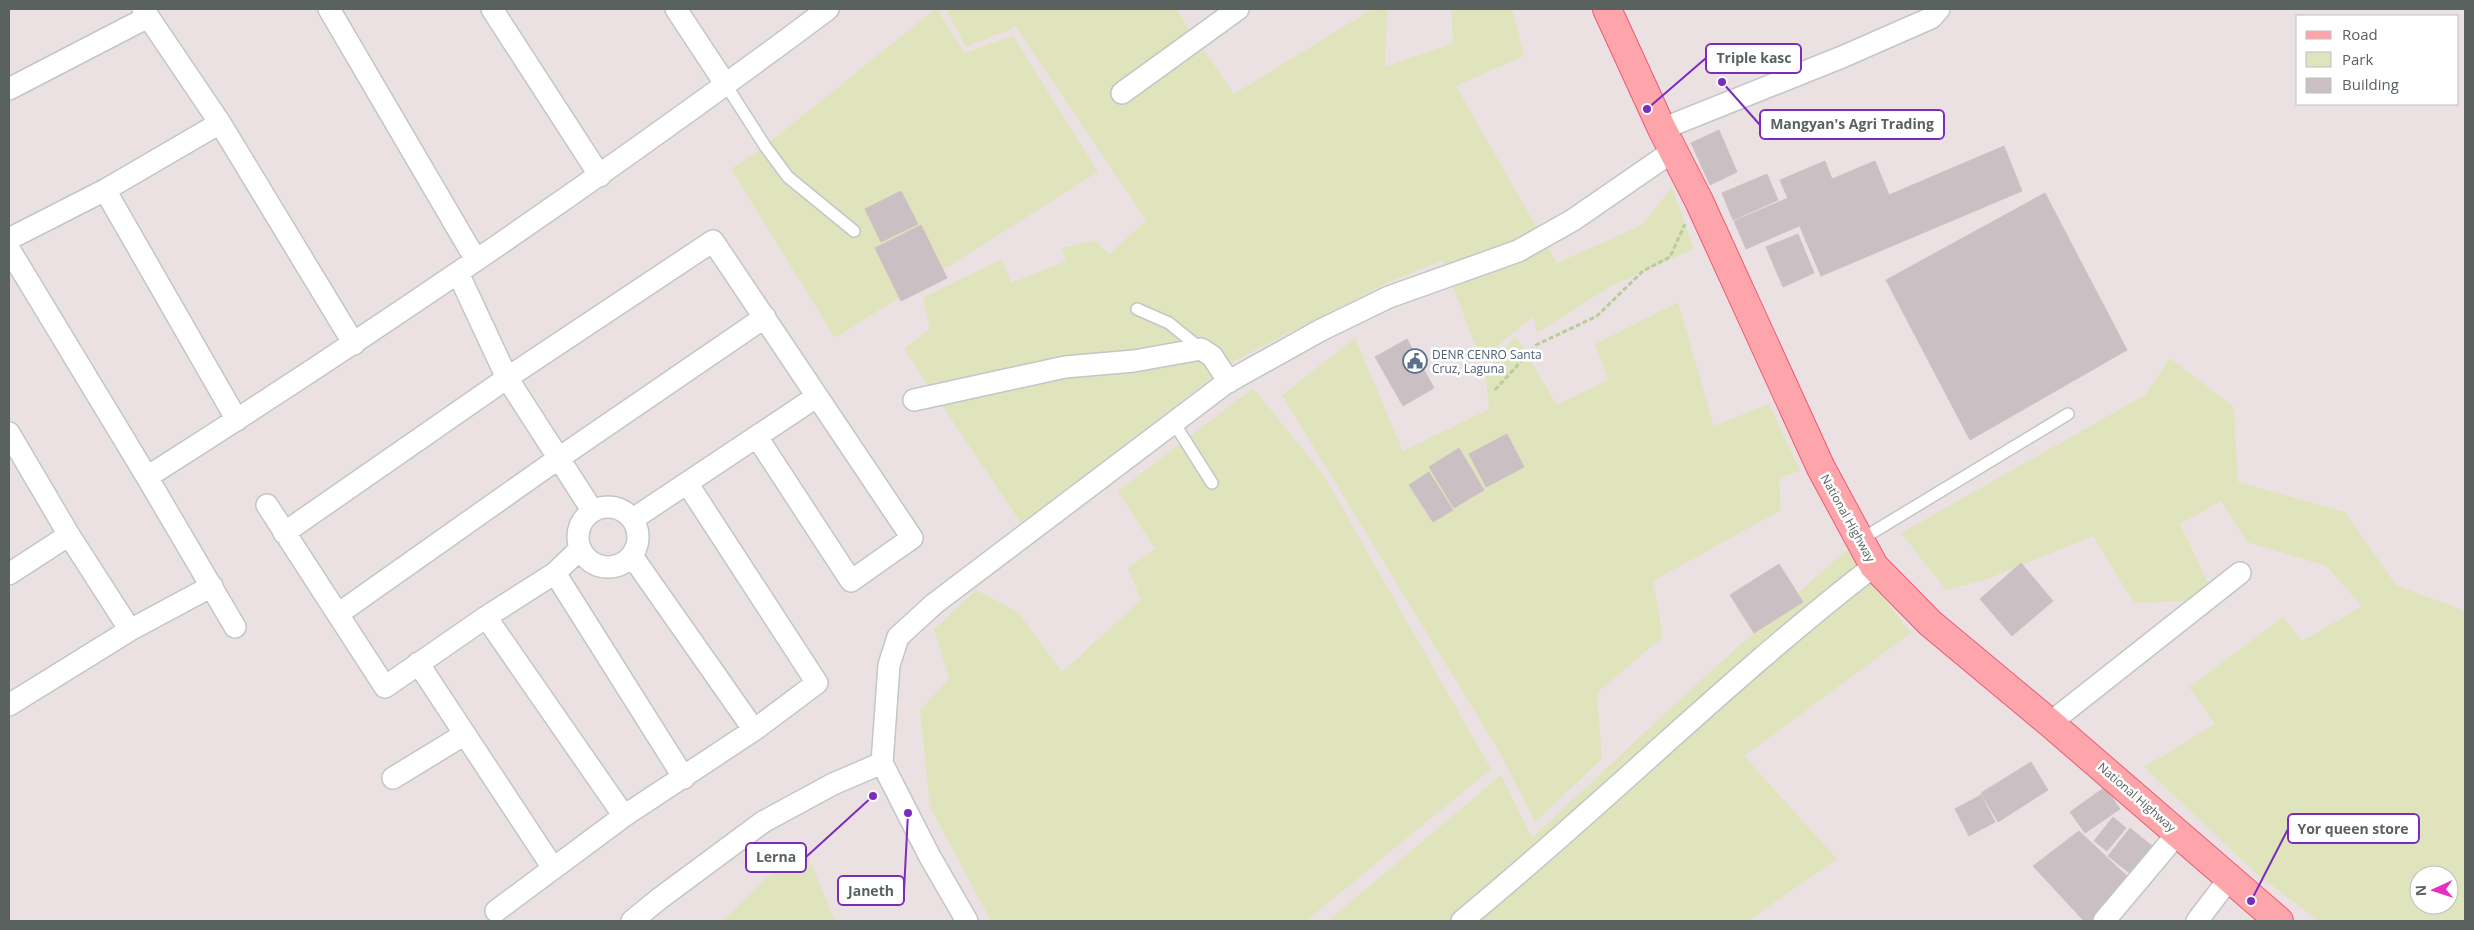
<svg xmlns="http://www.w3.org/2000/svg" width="2474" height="930" viewBox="0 0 2474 930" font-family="'Open Sans',sans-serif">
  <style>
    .green { fill: #dfe4bd; fill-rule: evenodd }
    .building { fill: #cabfc2; stroke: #d1c0c3 }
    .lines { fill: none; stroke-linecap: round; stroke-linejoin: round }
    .lane-casing { stroke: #c0c7c5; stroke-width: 14 }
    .street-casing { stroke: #c0c7c5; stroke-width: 24 }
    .primary-casing { stroke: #ee5972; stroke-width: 30 }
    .path { stroke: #bacc9c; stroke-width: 3; stroke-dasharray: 5 2.5; stroke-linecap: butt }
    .lane { stroke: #fff; stroke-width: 11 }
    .street { stroke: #fff; stroke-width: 21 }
    .primary { stroke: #fda5aa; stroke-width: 28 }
    .labels { text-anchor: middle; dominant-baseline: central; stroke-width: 5; stroke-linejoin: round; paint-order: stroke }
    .service-label { font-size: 12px; fill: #4e5e75; stroke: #fff; text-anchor: start }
    .street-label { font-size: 12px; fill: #5a625f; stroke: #fff }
    .leader { fill: none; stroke: #7b2cbf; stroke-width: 2 }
    .callout-dot { fill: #7b2cbf; stroke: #fff; stroke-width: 2 }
    .callout { fill: #fff; stroke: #7b2cbf; stroke-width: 2 }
    .callout-label { font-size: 14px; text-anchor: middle; font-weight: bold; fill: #5a625f }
  </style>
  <rect width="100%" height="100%" fill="#ece1e2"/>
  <path class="green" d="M935,9H937L964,53L1013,36L1098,172L835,338L731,169L765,146Z
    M946,9H1176L1234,94L1372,9H1387L1385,67L1453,43L1451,9H1512L1524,56L1456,86L1557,263L1642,225L1672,187L1694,249L1611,286L1537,333L1534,316L1481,359L1442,260L1389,282L1234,361L1021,523L904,349L930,328L923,298L1002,259L1011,283L1066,261L1062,248L1095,240L1109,255L1146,220L1016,27L966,47Z
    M1678,302L1714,426L1769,404L1800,471L1779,478L1781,510L1653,581L1663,637L1597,693L1602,759L1535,822L1500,753L1282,395L1355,338L1403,451L1489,409L1485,371L1516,336L1557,405L1608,380L1595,344Z
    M2170,358L2234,407L2238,482L2345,512L2396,585L2465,611V921H2319L2257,874L2144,767L2215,724L2189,687L2283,617L2302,641L2362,606L2326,566L2247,542L2221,501L2180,524L2208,583L2188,601L2134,603L2093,536L1985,580L1946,590L1901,533L2145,395ZM2419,875H2449V905H2419Z
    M1253,388L1323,474L1491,769L1306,921H991L930,807L920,710L949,679L934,629L976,590L1018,612L1062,672L1141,600L1128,568L1155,549L1118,491Z
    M1846,550L1911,633L1744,756L1837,859L1748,921H1328L1501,775L1532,838L1693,687Z
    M808,856L835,921H723L766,877Z"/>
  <path class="building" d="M1719,130L1737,172L1710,185L1691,143Z
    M2004,146L2022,191L1821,276L1780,180L1825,161L1832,179L1875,161L1889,195Z
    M1767,174L1778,200L1733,220L1722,193Z
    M901,191L918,224L881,242L865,209Z
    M2045,193L2127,350L1970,440L1886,280Z
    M1788,198L1799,226L1746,249L1734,221Z
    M921,225L947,278L901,301L875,248Z
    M1798,234L1814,273L1783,287L1766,247Z
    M1407,339L1434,388L1403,406L1375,357Z
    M1507,434L1524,467L1486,487L1469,454Z
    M1459,448L1484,490L1454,508L1429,467Z
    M1429,472L1453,510L1433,522L1409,485Z
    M2021,563L2053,601L2012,636L1980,599Z
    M1779,564L1803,602L1754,633L1730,595Z
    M2031,762L2048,790L1998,822L1981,793Z
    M2105,787L2120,809L2085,833L2070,812Z
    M1981,795L1995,822L1969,836L1955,809Z
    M2113,817L2126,828L2107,851L2094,841Z
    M2130,828L2157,850L2136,878L2108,856Z
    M2079,831L2131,880L2092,921H2084L2033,866Z"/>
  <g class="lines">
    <g class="lane-casing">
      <path id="lane" d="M726,85L765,146L788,177L854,231
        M1137,309L1169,323L1201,349
        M1174,423L1212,483
        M1860,540L2068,414"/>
    </g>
    <g class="street-casing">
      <path id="street" d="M143,9L220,123L354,344
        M329,9L476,260
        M492,9L600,176
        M676,9L726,85
        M9,89L148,17
        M1122,93L1238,9
        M1662,129L1842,57L1931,18L1939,9
        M105,190L237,420
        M9,239L105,190L220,123
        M9,249L147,477L235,627
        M458,273L507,378L592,510
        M914,400L1065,367L1134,361L1201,349L1212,356L1229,382
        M9,433L69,535L130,630
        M147,477C380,329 607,174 828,9
        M267,505L385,687L486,617L555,573L580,549
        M578 537a30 30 0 1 1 60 0a30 30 0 1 1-60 0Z
        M633,519L816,397
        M284,533L507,378L713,241L912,538L851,581L757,437
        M632,556L754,730
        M555,573L684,778
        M9,574L69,535
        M338,614L559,458L765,317
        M486,617L624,816
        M418,663L553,868
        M9,705L130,630L212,586
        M2050,723L2240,573
        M393,778L465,734
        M496,911L624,816L754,730L817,683L687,483
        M632,921L659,899L763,822L833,784L882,763
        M967,921L930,857L882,763L889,665L898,637L934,604L1226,383L1321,330L1389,297L1518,251L1573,220L1673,151
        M1462,921C1602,806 1730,677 1874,566
        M2104,921L2178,833
        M2197,921L2229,879"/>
    </g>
    <g class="primary-casing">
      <path id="primary" d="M1607,9L1662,129L1699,201L1821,468L1874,566L1930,623L2050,723L2279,921"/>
    </g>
    <path class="path" d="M1495,390L1536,345L1597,316L1643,271L1670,257L1685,224"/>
    <use href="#lane" class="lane"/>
    <use href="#street" class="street"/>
    <use href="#primary" class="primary"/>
  </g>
  <defs>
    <g id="civic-ring" transform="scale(1.25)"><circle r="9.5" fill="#fff" stroke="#5c6f8a" stroke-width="1.5"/><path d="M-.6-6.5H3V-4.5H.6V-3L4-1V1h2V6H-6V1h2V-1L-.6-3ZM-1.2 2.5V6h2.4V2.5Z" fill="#5c6f8a"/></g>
  </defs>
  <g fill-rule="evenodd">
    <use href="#civic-ring" x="1415" y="361"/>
  </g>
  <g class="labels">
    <g class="service-label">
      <text x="1432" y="354">DENR CENRO Santa<tspan x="1432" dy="14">Cruz, Laguna</tspan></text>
    </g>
    <g class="street-label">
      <text transform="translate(1848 518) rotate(61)">National Highway</text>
      <text transform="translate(2137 797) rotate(41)">National Highway</text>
    </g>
  </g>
  <path class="leader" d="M1647 109L1706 58M1722 82L1760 125M2251 901L2288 829M873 796L806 857M908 813L904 891"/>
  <g class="callout-dot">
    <circle cx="1647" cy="109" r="5"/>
    <circle cx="1722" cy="82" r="5"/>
    <circle cx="2251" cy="901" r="5"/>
    <circle cx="873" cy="796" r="5"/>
    <circle cx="908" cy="813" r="5"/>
  </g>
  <g class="callout">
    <rect x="1706" y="44" width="95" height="29" rx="5"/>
    <rect x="1760" y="110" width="184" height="29" rx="5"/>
    <rect x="2288" y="814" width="131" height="29" rx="5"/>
    <rect x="746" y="843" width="60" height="29" rx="5"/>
    <rect x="838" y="876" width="66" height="29" rx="5"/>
  </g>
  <g class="callout-label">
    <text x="1754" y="63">Triple kasc</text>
    <text x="1852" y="129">Mangyan's Agri Trading</text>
    <text x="2353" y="834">Yor queen store</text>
    <text x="776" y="862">Lerna</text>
    <text x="871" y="896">Janeth</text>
  </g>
  <rect width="2474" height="930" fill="none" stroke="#5a625f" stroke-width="20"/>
  <rect x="2296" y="15" width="162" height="90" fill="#ffffff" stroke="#bdc0bf"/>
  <rect x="2306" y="31" width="25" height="8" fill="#fda5aa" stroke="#bdc0bf"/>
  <text x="2342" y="40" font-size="15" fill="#5a625f">Road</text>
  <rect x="2306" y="52" width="25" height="15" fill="#dfe4bd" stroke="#bdc0bf"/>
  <text x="2342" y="65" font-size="15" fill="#5a625f">Park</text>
  <rect x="2306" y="78" width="25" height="15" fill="#cabfc2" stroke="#bdc0bf"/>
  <text x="2342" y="90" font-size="15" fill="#5a625f">Building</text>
  <g transform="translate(2434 890) rotate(267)"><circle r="24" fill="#ffffff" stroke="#bdc0bf"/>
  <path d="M0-4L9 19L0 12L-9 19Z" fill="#e52fc2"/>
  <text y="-8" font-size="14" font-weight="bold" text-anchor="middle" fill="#5a625f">N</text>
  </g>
</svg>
